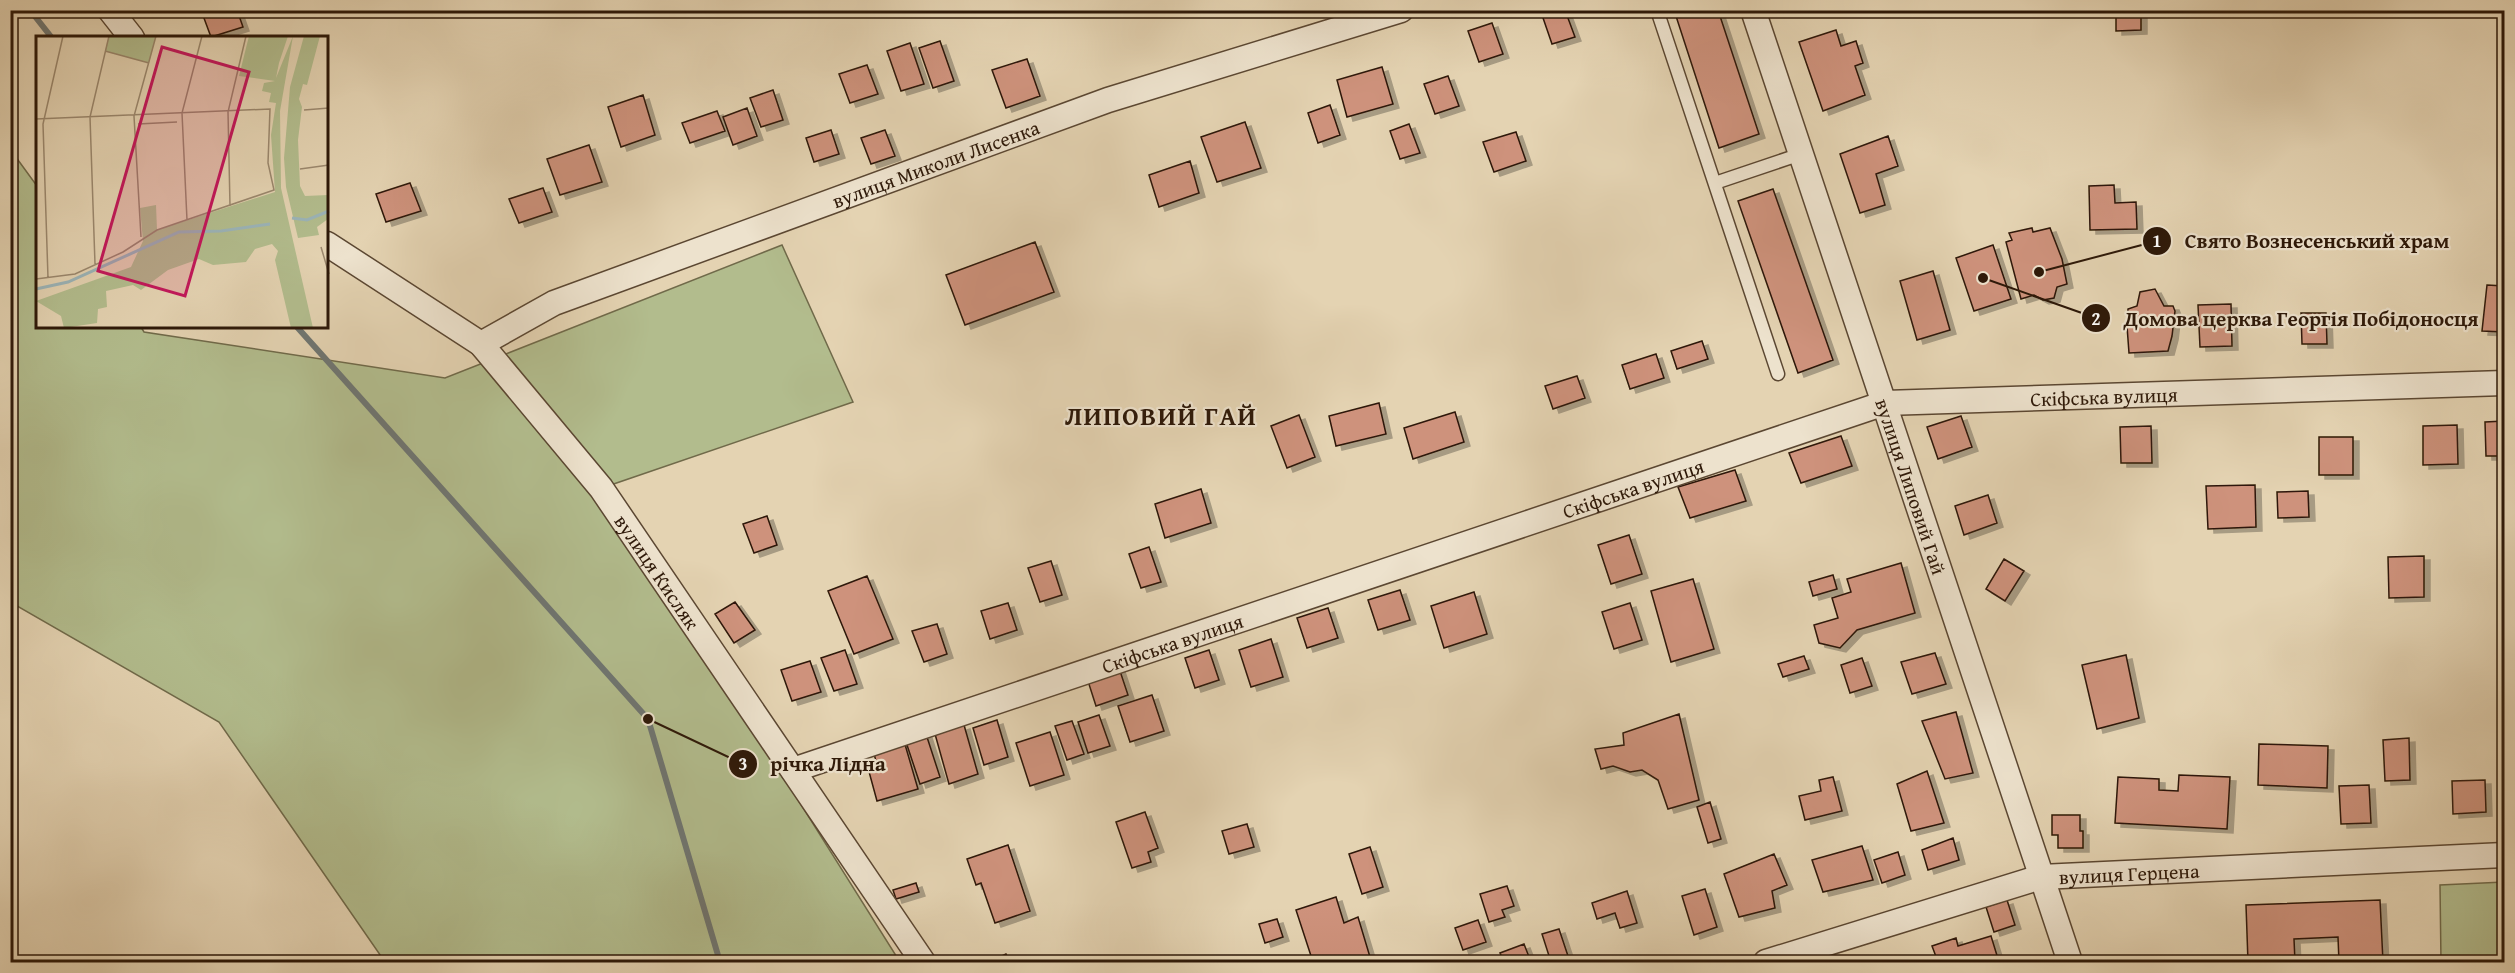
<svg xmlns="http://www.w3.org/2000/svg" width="2515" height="973" viewBox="0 0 2515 973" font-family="'Gentium Book Plus',serif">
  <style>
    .green { fill: #b2bc8d; stroke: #706a4a; stroke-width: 1.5 }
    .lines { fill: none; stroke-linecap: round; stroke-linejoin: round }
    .stream { stroke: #6f7672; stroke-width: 6 }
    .building { fill: #ce927b; stroke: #2d1808; stroke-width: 1.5; filter: url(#shadow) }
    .lane-casing { stroke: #5b4732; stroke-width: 15 }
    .street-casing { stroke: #5b4732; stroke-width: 27 }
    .lane { stroke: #ede2cd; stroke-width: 12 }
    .street { stroke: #ede2cd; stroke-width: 24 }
    .labels { text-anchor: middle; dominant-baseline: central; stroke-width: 4.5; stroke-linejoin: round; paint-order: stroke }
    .street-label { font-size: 20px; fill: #2d1808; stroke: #ede2cd }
    .district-label { font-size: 26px; font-weight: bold; letter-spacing: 1.5px; fill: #2d1808; stroke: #ede2cd }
    .inset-river { fill: none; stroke: #9bb4b8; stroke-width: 3 }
    .inset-road { fill: none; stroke: #9b886e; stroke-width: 1.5 }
    .view { fill: #c2185b; fill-opacity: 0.15; stroke: #c2185b; stroke-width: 3 }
    .inset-edge { fill: none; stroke: #2d1808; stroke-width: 3 }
    .leader { fill: none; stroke: #2d1808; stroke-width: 2 }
    .callout-dot { fill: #2d1808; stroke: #ede2cd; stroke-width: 2 }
    .mark-label { font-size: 18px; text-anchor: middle; font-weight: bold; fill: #fff }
    .callout-label { font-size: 21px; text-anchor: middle; font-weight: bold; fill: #2d1808; stroke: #ede2cd; stroke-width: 4.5; stroke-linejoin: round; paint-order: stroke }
  </style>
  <defs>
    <filter id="shadow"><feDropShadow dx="6" dy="4" stdDeviation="0" flood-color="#0004"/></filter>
  </defs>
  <rect width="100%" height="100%" fill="#e4d3b2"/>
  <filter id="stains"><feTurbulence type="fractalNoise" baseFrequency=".00333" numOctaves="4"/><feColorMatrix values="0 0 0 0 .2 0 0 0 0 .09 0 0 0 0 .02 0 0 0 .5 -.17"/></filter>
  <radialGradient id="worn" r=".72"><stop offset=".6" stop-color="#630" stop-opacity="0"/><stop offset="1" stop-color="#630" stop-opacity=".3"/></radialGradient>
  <path class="green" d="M10,149L37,186L38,327H141L144,332L445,378L782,245L853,402L602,488L900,962H385L219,722L17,606L11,598Z
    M2504,882V962H2441L2440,885Z"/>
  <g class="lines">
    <path class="stream" d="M30,10L52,38
      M297,327L648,719L720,962"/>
  </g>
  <path class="building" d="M201,10H225L226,14L237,10L243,27L211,37Z
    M1544,10H1565L1575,37L1552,44L1541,12Z
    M1674,10H1718L1759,134L1719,148Z
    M2116,10H2141V30L2116,31Z
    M2492,10H2504V15L2492,17Z
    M1492,23L1503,54L1479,62L1468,31Z
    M1836,30L1841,46L1856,41L1863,63L1855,66L1865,95L1823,111L1799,42Z
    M940,41L954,81L933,88L919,48Z
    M910,43L924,84L901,91L887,51Z
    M1027,59L1040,96L1006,108L992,70Z
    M867,65L878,94L850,103L839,74Z
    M1382,67L1393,104L1347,117L1337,80Z
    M1448,76L1459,106L1435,114L1424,84Z
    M773,90L783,120L761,127L750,98Z
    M643,95L655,135L621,147L608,107Z
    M1330,105L1340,135L1318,143L1308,113Z
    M747,108L757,136L733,145L723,117Z
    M717,111L725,131L690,143L682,123Z
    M1245,122L1261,168L1217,182L1201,137Z
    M1409,124L1420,153L1400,159L1390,131Z
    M831,130L839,154L814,162L806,138Z
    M885,130L895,156L871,164L861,138Z
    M1516,132L1526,161L1494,172L1483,142Z
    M1888,136L1898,166L1876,174L1885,205L1860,213L1840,154Z
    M589,145L602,182L560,195L547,159Z
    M1190,161L1199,193L1159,207L1149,175Z
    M410,183L421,211L386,222L376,194Z
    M2114,185L2115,203L2136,202L2137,229L2090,230L2089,186Z
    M543,188L552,212L519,223L509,199Z
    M1773,189L1833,360L1798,373L1738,201Z
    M2032,228L2033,232L2050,228L2062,259L2067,284L2057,287L2054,298L2043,300L2034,295L2021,299L2006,242L2012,240L2009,233Z
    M1035,242L1054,292L965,325L946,275Z
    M1993,245L2011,299L1974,311L1956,258Z
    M1933,271L1950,330L1917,340L1900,281Z
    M2487,285L2504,286V332L2482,331Z
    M2155,289L2164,306H2173L2175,311L2172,336L2168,351L2129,353L2127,326L2128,309L2137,306L2140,292Z
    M2231,304L2232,346L2200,347L2198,305Z
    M2301,313H2326L2327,344H2302Z
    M1702,341L1708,359L1677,369L1671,351Z
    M1656,354L1664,378L1630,389L1622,365Z
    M1577,376L1585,398L1553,409L1545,386Z
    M1379,403L1386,434L1336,446L1329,416Z
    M1455,412L1464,442L1413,459L1404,428Z
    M1299,415L1315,457L1287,468L1271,426Z
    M1961,416L1972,447L1938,459L1927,427Z
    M2504,421V456H2486L2485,422Z
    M2457,425L2458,464L2423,465V426Z
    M2151,426L2152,463H2121L2120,427Z
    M1841,436L1852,466L1801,483L1789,453Z
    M2319,437H2353V475H2319Z
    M1735,470L1746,501L1690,518L1678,487Z
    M2255,485L2256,527L2208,529L2206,486Z
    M1201,489L1211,523L1165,538L1155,504Z
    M2308,491L2309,517L2278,518L2277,492Z
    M1988,495L1997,523L1964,535L1955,506Z
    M767,516L777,545L754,553L743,524Z
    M1629,535L1642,574L1611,584L1598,545Z
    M1149,547L1161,582L1141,588L1129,554Z
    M2424,556V597L2389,598L2388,557Z
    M2004,559L2024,571L2005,601L1986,589Z
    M1051,561L1062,595L1040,602L1028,568Z
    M1901,563L1915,613L1857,630L1840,648L1819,643L1814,625L1838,618L1832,598L1851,592L1847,579Z
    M1833,575L1837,589L1813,596L1809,582Z
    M867,576L893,639L854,654L828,591Z
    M1693,579L1714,649L1671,662L1651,591Z
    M1400,590L1410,620L1378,630L1368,600Z
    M1474,592L1487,634L1444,648L1431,606Z
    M735,602L755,630L734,643L715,614Z
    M1008,603L1017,630L990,639L981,611Z
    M1630,603L1642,640L1614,649L1602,612Z
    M1328,608L1338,638L1307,648L1297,618Z
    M937,624L947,654L924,662L912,631Z
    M1271,639L1283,677L1251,687L1239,650Z
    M845,650L857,684L834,691L821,658Z
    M1209,650L1219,680L1195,688L1185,658Z
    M1935,653L1946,684L1912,694L1901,662Z
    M2126,655L2139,718L2097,729L2082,665Z
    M1804,656L1809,669L1783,677L1778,664Z
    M1862,658L1872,686L1850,693L1841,665Z
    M810,661L821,692L792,701L781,670Z
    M1119,668L1128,695L1096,706L1087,678Z
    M1152,695L1164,731L1130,742L1118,706Z
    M1956,712L1973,773L1945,779L1922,721Z
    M1679,714L1699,800L1668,809L1658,780L1642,770L1630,772L1613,766L1601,769L1595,749L1624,745L1623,733Z
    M1099,715L1110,746L1088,753L1078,722Z
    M997,720L1008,757L984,765L973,728Z
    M1072,721L1084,754L1067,760L1055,726Z
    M964,725L978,774L949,784L935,734Z
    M1050,732L1064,775L1030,786L1016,743Z
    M926,734L940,777L920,784L906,742Z
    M2409,738L2410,780L2385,781L2383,740Z
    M904,741L918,789L877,801L868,768L877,765L873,750Z
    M2259,744L2328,746L2327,788L2258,785Z
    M1927,771L1944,823L1911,831L1897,784Z
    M2179,775L2230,777L2227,829L2115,823L2118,777L2159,779V790L2178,791Z
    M1833,777L1842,811L1805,820L1799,796L1821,791L1819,780Z
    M2485,780L2486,812L2453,814L2452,781Z
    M2369,785L2371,823L2341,824L2339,786Z
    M1710,802L1721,839L1708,843L1697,807Z
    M1145,812L1158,848L1148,852L1151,862L1132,868L1116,822Z
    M2052,815H2080V831H2083V848H2058V835H2052Z
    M1247,824L1254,847L1229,854L1222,831Z
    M1953,838L1959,860L1928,870L1922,850Z
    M1008,845L1030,911L995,923L981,883L976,885L967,859Z
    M1862,846L1873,880L1823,892L1812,860Z
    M1370,847L1383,887L1362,894L1349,854Z
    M1898,852L1905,875L1882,883L1874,860Z
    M1774,854L1787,885L1772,891L1775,908L1739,917L1724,874Z
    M916,883L919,892L896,899L893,890Z
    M1507,886L1514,906L1502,910L1505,917L1489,922L1480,894Z
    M1705,889L1717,927L1694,935L1682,896Z
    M1627,891L1637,923L1620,928L1615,913L1597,919L1592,903Z
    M1336,897L1344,923L1358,917L1370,957L1353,962H1313L1296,910Z
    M2007,900L2015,925L1994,932L1986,907Z
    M2380,900L2383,962H2339L2338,937L2294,939L2295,962H2248L2246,905Z
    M1277,919L1283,937L1265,943L1259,924Z
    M1478,920L1486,942L1463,950L1455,928Z
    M1559,929L1570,962H1551L1542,934Z
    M1991,936L1999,962H1938L1932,946L1956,938L1958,946Z
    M1524,944L1531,962H1504L1500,953Z
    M1006,954L1010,962H989Z
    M1447,956L1449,962H1426Z"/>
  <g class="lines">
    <g class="lane-casing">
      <path id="lane" d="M1657,10L1778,374
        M1715,183L1801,154"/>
    </g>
    <g class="street-casing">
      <g id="street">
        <path d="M110,10L132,38"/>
        <path id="s1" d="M1753,10L2070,962"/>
        <path id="s2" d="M327,244L481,344L601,488L923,962"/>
        <path id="s3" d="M481,344L554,303L1108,100L1401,10"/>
        <path id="s4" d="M793,770L1885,403L2504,383"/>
        <path id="s5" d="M1766,962L2041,877L2504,855"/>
      </g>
    </g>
    <use href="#lane" class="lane"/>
    <use href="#street" class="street"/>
  </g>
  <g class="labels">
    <g class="street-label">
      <text stroke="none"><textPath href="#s3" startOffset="490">вулиця Миколи Лисенка</textPath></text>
      <text stroke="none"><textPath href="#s4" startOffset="1371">Скіфська вулиця</textPath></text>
      <text stroke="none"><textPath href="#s1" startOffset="502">вулиця Липовий Гай</textPath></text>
      <text stroke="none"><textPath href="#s4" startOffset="886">Скіфська вулиця</textPath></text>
      <text stroke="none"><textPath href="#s2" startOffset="472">вулиця Кисляк</textPath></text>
      <text stroke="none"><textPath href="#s4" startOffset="400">Скіфська вулиця</textPath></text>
      <text stroke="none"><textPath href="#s5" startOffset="376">вулиця Герцена</textPath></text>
    </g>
    <g class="district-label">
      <text x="1161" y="415">ЛИПОВИЙ ГАЙ</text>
    </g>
  </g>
  <g transform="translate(36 36)">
    <rect width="292" height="292" fill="#e4d3b2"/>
    <path d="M73,0H120L113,27L69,15ZM213,0H252L243,27L240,42L257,0L244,75L245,152L277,292H255L239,224L242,215L236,208L219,213L210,226L177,229L163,223L132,234L105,254L97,249L70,255L71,271L62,273L61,287L28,292L25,280L0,265L95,231L107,205L104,172L120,169L121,194L239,156L235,99L240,67L233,66L235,57L226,55L228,47L239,45L203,40ZM268,0H284L271,49L267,48L263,63L266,71L262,104L264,150L269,160L292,159V183L281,191L283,199L262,202L250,151L248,122L254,51Z" fill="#b2bc8d"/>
    <path class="inset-river" d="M256,182L271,184L293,175M0,253L32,246L143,196L185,195L234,188"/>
    <path class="inset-road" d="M69,15L113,27M268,74L293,72M0,83L234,73L232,127L238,154L121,194L87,216L39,238L0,243M102,88L141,86M264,133L293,129M194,170L192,76L210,0M151,184L146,77L166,0M105,201L98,80L120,0M285,211L293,238M59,228L54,81L73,0M12,242L7,88L27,0"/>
    <path class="view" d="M126,11L213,36L149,260L62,235Z"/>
    <rect width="292" height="292" class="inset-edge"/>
  </g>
  <path class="leader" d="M2039 272L2157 241M1983 278L2096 318M648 719L743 764"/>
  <g class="callout-dot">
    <circle cx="2039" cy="272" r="6"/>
    <circle cx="1983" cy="278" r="6"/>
    <circle cx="648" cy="719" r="6"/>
    <circle cx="2157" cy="241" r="15"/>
    <circle cx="2096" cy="318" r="15"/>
    <circle cx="743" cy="764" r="15"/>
  </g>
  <g class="mark-label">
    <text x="2157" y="247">1</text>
    <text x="2096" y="325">2</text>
    <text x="743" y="770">3</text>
  </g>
  <g class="callout-label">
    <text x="2317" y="248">Свято Вознесенський храм</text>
    <text x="2301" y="326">Домова церква Георгія Побідоносця</text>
    <text x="828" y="771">річка Лідна</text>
  </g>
  <rect width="2515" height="973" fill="none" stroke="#e4d3b2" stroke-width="36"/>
  <rect x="12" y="12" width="2491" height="949" fill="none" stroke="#2d1808" stroke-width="3"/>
  <rect x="18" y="18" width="2479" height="937" fill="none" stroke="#2d1808" stroke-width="1.5"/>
  <rect width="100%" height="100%" filter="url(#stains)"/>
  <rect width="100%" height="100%" fill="url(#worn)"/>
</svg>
